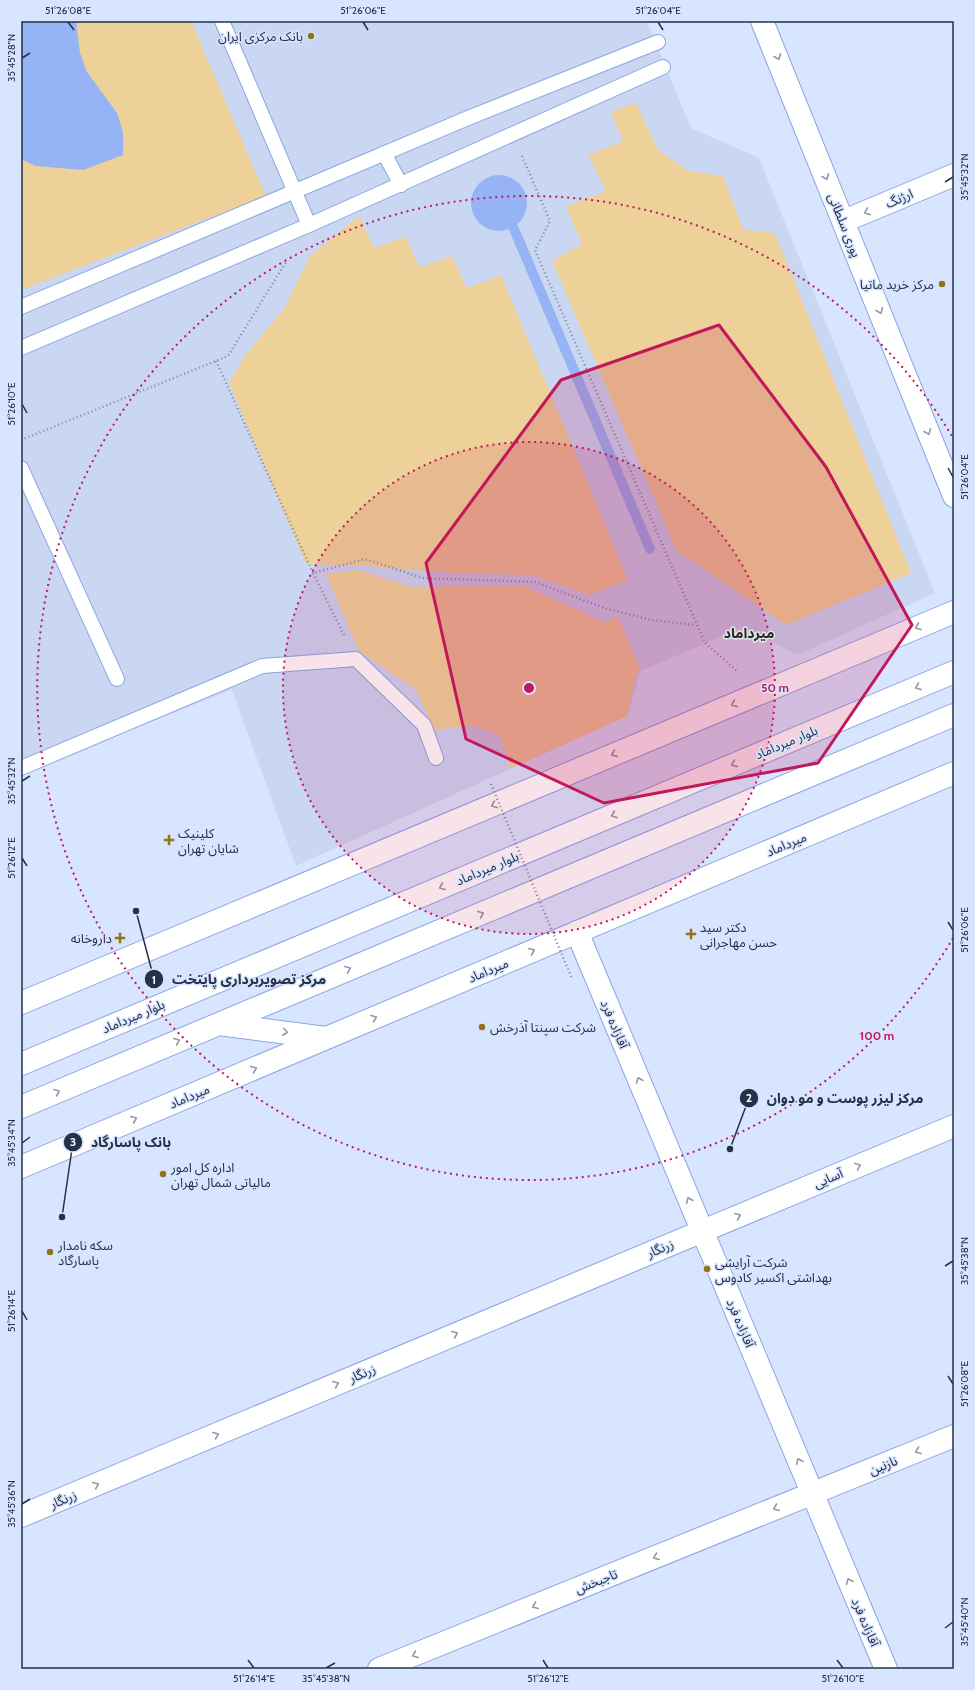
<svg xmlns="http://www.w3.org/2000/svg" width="975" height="1690" viewBox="0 0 975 1690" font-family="Cabin,'Noto Sans Arabic',sans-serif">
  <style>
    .built { fill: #c9d7f3 }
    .green { fill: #edd198 }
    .water { fill: #95b3f5 }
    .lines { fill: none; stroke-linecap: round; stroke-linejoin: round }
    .stream { stroke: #95b3f5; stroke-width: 10 }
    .service-casing { stroke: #89a5e2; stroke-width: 16 }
    .minor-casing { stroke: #89a5e2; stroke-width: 24 }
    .secondary-casing { stroke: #89a5e2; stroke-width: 24 }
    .path { stroke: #7e8aa2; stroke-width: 2.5; stroke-dasharray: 1 3; stroke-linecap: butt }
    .service { stroke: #fff; stroke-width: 14 }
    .minor { stroke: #fff; stroke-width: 22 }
    .secondary { stroke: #fff; stroke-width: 22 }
    .path-bridge { stroke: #7e8aa2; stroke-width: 2.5; stroke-dasharray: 1 3; stroke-linecap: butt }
    .oneway { stroke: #9298a4 }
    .marked { fill: #c2185b; fill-opacity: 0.2; stroke: #c2185b; stroke-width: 3; stroke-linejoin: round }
    .ticks { fill: none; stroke: #253149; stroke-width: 1.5 }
    .ring { fill: none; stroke: #c2185b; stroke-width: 2; stroke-dasharray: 2 4 }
    .poi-dot { fill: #95721a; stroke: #d8e5fe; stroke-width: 1.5 }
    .labels { text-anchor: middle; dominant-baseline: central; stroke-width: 3; stroke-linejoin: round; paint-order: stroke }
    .poi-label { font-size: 13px; fill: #253149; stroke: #d8e5fe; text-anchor: start }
    .street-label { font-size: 13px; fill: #253149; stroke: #d8e5fe }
    .neighbourhood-label { font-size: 14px; font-weight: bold; fill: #382800; stroke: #d8e5fe }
    .centre { fill: #c2185b; stroke: #d8e5fe; stroke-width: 2 }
    .ring-label { font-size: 12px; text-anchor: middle; font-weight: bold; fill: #c2185b; stroke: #d8e5fe; stroke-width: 3; stroke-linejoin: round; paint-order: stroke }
    .leader { fill: none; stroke: #253149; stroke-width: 1.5 }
    .callout-dot { fill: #253149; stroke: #d8e5fe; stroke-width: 1.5 }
    .mark-label { font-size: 12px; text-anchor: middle; font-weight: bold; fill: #fff }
    .callout-label { font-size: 14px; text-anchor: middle; font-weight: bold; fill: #253149; stroke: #d8e5fe; stroke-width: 3; stroke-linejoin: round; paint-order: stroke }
    .neatline { fill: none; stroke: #253149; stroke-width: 1.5 }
    .ticks-label { font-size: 10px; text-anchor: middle; fill: #253149 }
  </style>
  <rect width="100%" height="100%" fill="#d8e5fe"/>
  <path class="built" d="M21,21H647L691,128L759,158L935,593L797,655L743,627L641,671L627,716L296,866L232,690L21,772Z"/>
  <path class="green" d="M21,21H191L266,196L21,290Z
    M636,103L658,150L688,171L723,176L743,229L775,233L911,573L786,625L677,551L552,261L582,244L566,207L606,191L588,155L623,141L611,112Z
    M359,216L374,248L406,237L419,267L452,256L467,288L501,275L628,580L589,595L532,575L452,573L369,566L306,564L229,383L246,354L284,309L310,256Z
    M358,570L412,587L522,585L604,622L618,617L641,671L637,673L627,716L510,769L500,735L472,725L434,730L416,690L359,651L326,574Z"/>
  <path class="water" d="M21,21H76L80,53L87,72L117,113L123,132V155L83,170L36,166L21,159Z
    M471 203a28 28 0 1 1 56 0a28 28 0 1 1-56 0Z"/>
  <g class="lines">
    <path class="stream" d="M514,229L650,549"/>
    <g class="service-casing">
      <path id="service" d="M222,21L309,225
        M384,153L401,185
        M21,307L468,118L658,42
        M21,348L309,225L663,67
        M21,468L117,679
        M21,768L262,666L356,659L424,725L436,758"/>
    </g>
    <g class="minor-casing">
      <path id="minor" d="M844,221L954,175
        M577,932L886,1669
        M21,1516L954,1126
        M379,1669L954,1436"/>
    </g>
    <g class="secondary-casing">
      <path id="secondary" d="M762,21L954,496
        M21,1003L954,612
        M219,1024L326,1038
        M21,1064L954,672
        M21,1107L954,715
        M21,1167L954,773"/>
    </g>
    <path class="path" d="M522,156L550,221L535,250L705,643L737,671
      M216,361L313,573
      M21,440L228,356L286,262
      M344,635L313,573L365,559L423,578L535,582L607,609L652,620L696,625"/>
    <use href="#service" class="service"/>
    <use href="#minor" class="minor"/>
    <use href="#secondary" class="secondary"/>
    <path class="path-bridge" d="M491,784L572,979"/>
  </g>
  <defs><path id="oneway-chevron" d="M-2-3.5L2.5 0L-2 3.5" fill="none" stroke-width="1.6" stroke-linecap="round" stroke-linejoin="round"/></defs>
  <g class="oneway">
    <use href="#oneway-chevron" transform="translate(778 57) rotate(68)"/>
    <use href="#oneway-chevron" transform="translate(826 177) rotate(68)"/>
    <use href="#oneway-chevron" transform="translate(867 212) rotate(157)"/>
    <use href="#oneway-chevron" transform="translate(880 311) rotate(68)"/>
    <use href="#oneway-chevron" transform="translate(928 432) rotate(68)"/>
    <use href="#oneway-chevron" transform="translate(918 627) rotate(157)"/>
    <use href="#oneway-chevron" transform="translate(918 687) rotate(157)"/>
    <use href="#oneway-chevron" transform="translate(734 704) rotate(157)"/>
    <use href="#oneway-chevron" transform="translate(614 754) rotate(157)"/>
    <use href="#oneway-chevron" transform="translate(734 764) rotate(157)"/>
    <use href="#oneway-chevron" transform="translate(494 805) rotate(157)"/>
    <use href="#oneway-chevron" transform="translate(614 815) rotate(157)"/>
    <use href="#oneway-chevron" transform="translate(442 887) rotate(157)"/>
    <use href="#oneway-chevron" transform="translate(481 914) rotate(-23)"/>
    <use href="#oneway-chevron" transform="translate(532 951) rotate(-23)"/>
    <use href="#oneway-chevron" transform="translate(348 969) rotate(-23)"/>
    <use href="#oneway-chevron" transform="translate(374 1018) rotate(-23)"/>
    <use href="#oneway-chevron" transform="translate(285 1032) rotate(7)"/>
    <use href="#oneway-chevron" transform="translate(177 1041) rotate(-23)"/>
    <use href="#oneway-chevron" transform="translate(254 1069) rotate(-23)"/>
    <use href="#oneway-chevron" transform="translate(639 1080) rotate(-113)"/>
    <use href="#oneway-chevron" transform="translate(57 1092) rotate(-23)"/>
    <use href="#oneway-chevron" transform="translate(134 1119) rotate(-23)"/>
    <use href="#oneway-chevron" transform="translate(858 1166) rotate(-23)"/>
    <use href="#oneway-chevron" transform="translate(689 1200) rotate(-113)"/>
    <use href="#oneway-chevron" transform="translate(738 1216) rotate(-23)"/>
    <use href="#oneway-chevron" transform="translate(455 1334) rotate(-23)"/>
    <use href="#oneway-chevron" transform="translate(336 1384) rotate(-23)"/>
    <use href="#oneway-chevron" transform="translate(216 1435) rotate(-23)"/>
    <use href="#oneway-chevron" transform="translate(918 1451) rotate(158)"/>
    <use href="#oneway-chevron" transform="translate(799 1461) rotate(-113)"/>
    <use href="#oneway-chevron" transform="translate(96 1485) rotate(-23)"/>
    <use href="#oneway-chevron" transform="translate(776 1508) rotate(158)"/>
    <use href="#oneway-chevron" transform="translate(656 1557) rotate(158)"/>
    <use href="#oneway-chevron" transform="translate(849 1581) rotate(-113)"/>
    <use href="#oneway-chevron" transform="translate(535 1606) rotate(158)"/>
    <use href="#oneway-chevron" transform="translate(415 1655) rotate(158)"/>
  </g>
  <path class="marked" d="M719,325L826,467L912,625L818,763L604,803L466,739L426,563L561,380Z"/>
  <path class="ticks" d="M68,22L74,30M363,22L368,30M658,22L663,30M22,58L30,53M945,182L953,177M22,404L27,413M948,468L953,477M22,781L30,776M22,858L27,866M948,922L953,930M22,1143L30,1137M945,1266L953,1261M22,1311L27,1320M948,1376L953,1384M22,1504L30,1499M945,1628L953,1622M248,1660L254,1668M543,1660L548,1668M837,1660L843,1668M326,1668L335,1663"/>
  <circle cx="529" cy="688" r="246" fill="#c2185b" fill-opacity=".12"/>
  <g class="ring">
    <circle cx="529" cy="688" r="246"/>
    <path d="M953 938A492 492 0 1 1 953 438"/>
  </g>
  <g class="poi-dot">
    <circle cx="311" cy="36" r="4"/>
    <circle cx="942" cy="284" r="4"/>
    <path d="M167 834h4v4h4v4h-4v4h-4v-4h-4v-4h4z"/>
    <path d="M689 928h4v4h4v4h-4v4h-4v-4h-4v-4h4z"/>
    <path d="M118 932h4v4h4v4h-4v4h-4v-4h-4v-4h4z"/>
    <circle cx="482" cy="1027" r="4"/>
    <circle cx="163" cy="1174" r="4"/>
    <circle cx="50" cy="1252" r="4"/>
    <circle cx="707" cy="1269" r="4"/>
  </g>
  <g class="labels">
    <g class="poi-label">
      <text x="303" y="36" text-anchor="end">بانک مرکزی ایران</text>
      <text x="934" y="284" text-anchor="end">مرکز خرید ماتیا</text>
      <text x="178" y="833">کلینیک<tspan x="178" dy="15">شایان تهران</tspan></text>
      <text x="700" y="927">دکتر سید<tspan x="700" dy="15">حسن مهاجرانی</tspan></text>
      <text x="112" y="938" text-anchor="end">داروخانه</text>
      <text x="490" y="1027">شرکت سپنتا آذرخش</text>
      <text x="171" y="1167">اداره کل امور<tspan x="171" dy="15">مالیاتی شمال تهران</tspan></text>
      <text x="58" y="1245">سکه نامدار<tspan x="58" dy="15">پاسارگاد</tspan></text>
      <text x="715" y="1262">شرکت آرایشی<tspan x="715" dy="15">بهداشتی اکسیر کادوس</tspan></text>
    </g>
    <g class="street-label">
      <text transform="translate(899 198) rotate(-23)">ارژنگ</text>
      <text transform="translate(845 225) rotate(68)">پوری سلطانی</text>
      <text transform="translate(786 742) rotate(-23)">بلوار میرداماد</text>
      <text transform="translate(786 844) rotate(-23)">میرداماد</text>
      <text transform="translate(487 868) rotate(-23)">بلوار میرداماد</text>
      <text transform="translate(488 970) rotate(-23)">میرداماد</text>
      <text transform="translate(133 1016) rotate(-23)">بلوار میرداماد</text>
      <text transform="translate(615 1024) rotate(67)">آقازاده فرد</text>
      <text transform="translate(189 1096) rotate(-23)">میرداماد</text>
      <text transform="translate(828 1178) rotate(-23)">آسایی</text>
      <text transform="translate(660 1248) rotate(-23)">زرنگار</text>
      <text transform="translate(741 1323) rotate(67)">آقازاده فرد</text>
      <text transform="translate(362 1373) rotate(-23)">زرنگار</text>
      <text transform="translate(883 1465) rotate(-22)">نازنین</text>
      <text transform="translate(63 1499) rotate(-23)">زرنگار</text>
      <text transform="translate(596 1581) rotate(-22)">تاجبخش</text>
      <text transform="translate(866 1622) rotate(67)">آقازاده فرد</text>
    </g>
    <g class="neighbourhood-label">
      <text x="749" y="633">میرداماد</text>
    </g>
  </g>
  <circle cx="529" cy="688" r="6" class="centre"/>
  <g class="ring-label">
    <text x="775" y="692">50 m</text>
    <text x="877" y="1040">100 m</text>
  </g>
  <path class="leader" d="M136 911L154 979M730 1149L749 1098M62 1217L73 1142"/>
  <g class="callout-dot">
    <circle cx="136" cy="911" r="4"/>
    <circle cx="730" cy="1149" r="4"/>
    <circle cx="62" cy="1217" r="4"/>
    <circle cx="154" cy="979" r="10"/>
    <circle cx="749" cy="1098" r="10"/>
    <circle cx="73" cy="1142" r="10"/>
  </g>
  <g class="mark-label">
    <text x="154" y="984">1</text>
    <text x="749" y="1102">2</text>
    <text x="73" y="1146">3</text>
  </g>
  <g class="callout-label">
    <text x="249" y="984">مرکز تصویربرداری پایتخت</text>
    <text x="845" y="1103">مرکز لیزر پوست و مو دوان</text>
    <text x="131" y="1147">بانک پاسارگاد</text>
  </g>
  <rect width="975" height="1690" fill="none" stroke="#d8e5fe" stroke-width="44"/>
  <rect x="22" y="22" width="931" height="1646" class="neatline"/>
  <g class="ticks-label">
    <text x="68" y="14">51°26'08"E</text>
    <text x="363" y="14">51°26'06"E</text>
    <text x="658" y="14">51°26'04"E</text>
    <text transform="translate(11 58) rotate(-90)" y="4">35°45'28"N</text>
    <text transform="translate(964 177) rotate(-90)" y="4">35°45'32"N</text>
    <text transform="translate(11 404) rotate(-90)" y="4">51°26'10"E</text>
    <text transform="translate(964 477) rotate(-90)" y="4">51°26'04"E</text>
    <text transform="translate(11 781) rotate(-90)" y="4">35°45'32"N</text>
    <text transform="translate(11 858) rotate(-90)" y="4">51°26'12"E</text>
    <text transform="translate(964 930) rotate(-90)" y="4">51°26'06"E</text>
    <text transform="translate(11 1143) rotate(-90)" y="4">35°45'34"N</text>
    <text transform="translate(964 1261) rotate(-90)" y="4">35°45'38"N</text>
    <text transform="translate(11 1311) rotate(-90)" y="4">51°26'14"E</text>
    <text transform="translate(964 1384) rotate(-90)" y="4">51°26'08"E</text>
    <text transform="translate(11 1504) rotate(-90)" y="4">35°45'36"N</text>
    <text transform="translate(964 1622) rotate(-90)" y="4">35°45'40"N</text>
    <text x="254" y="1682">51°26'14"E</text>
    <text x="326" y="1682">35°45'38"N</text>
    <text x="548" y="1682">51°26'12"E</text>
    <text x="843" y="1682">51°26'10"E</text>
  </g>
</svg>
